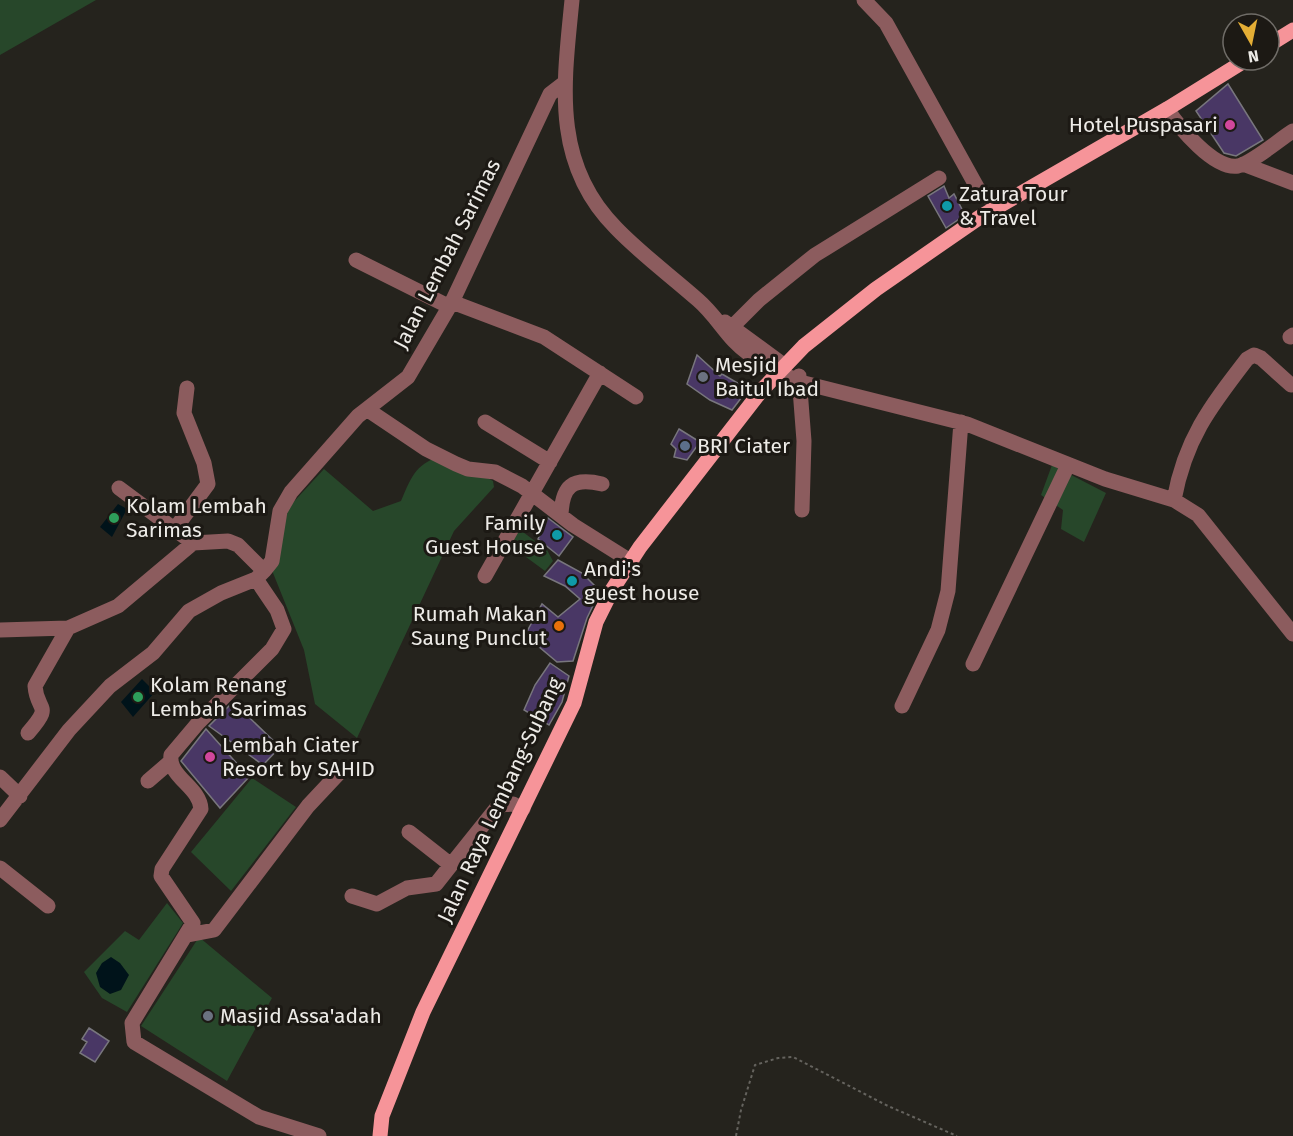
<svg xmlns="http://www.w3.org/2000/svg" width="1293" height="1136" viewBox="0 0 1293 1136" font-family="'Fira Sans',sans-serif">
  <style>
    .green { fill: #27472a }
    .water { fill: #00131a }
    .building { fill: #493765; stroke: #78767d; stroke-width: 1.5 }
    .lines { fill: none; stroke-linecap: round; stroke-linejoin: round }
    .path { stroke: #65635e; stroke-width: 2; stroke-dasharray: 3 3; stroke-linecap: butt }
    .minor { stroke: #8c5c5e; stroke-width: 15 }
    .major { stroke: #f69499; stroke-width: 15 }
    .hotel-dot { fill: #d1479c; stroke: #1c1914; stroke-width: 2 }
    .culture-dot { fill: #0f9aa8; stroke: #1c1914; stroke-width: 2 }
    .worship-dot { fill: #6b7280; stroke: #1c1914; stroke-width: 2 }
    .service-dot { fill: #5c6f8a; stroke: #1c1914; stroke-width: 2 }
    .leisure-dot { fill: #2e9e5b; stroke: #1c1914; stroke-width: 2 }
    .food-dot { fill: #e8710a; stroke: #1c1914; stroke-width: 2 }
    .labels { text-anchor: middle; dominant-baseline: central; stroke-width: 6; stroke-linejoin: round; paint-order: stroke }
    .poi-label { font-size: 21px; fill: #edebe7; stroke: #1c1914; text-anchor: start }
    .street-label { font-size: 21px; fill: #edebe7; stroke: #1c1914 }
  </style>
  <rect width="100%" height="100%" fill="#25231d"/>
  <path class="green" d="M0,0H96L0,55Z
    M445,454L493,481L494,487L454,531L357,738L315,704L304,650L271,568L289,507L324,469L373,511L401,501C413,473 416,464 445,454Z
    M1052,465L1106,493L1084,542L1061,529L1063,510L1041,495Z
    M519,529L547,550L553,561L545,571L526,557L509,539Z
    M252,778L296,807L231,891L191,852Z
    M167,903L183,923L127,1012L102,998L84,972L125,931L139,940Z
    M199,937L272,998L227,1081L141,1026Z"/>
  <path class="water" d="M118,504L127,509L112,537L100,527Z
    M142,679L155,692L133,717L121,702Z
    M111,957L120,963L129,975L121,990L110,994L100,987L96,973L102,963Z"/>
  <path class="building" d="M1228,84L1263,140L1236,156L1224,153L1196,111Z
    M944,186L949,198L954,194L965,215L946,228L928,196Z
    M697,355L720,376L722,374L748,389L732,410L710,400L687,384Z
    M679,429L700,442L687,460L674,457L676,449L671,444Z
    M548,518L573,537L559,556L538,539Z
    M558,560L582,573L600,591L587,618L573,661L557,662L525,635L542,604L558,617L580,599L565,586L544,576Z
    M550,663L569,676L562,702L549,725L524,710L535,685Z
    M233,702L280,747L263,765L209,726Z
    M206,729L249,777L220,808L181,761Z
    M89,1028L109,1041L95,1062L80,1053L87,1042L82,1039Z"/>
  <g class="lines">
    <path class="path" d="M736,1136L741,1110L755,1065L778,1058L793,1057L888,1106L957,1136"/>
    <path class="minor" d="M572,0C564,82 551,163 616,228C641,254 671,276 698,300C713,313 721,327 734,341C751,359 777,372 800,382L967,424L1105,479L1174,500L1198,515L1293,634
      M864,0L886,23L978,189L1000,206
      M1167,109C1179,127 1214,170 1238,166C1252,163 1280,139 1293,131
      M1243,164L1293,183
      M356,260L448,306
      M452,302L544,337L636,397
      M725,322L781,363
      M727,332L759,300L815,255L939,178
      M1290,337L1293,335
      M799,376L804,441L802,510
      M368,410L426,449L456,464L468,469L495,472L522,486L573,525L632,562
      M485,422L550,462
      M119,488L193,543
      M1174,500C1185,439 1210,407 1247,359L1254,355L1261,358L1291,385
      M561,516C562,486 572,477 602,484
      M174,530L208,484L204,463L184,413L187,388
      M485,576L600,373
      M256,579L277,610L284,629L272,649L198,723L171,755C168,777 200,787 201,809L162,869L161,876L193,923L132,1023L134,1042L259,1117L319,1136
      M0,630L68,628
      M973,664L1068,465
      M902,706L938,630L948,591L961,422
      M28,733C54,703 37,713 35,686L68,628L118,606L193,543L228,541L238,545L264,571
      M0,777L20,796
      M148,781L170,762
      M0,820L69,730L110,686L153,653L189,611L221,593L256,579L264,571L272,561L280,511L291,492L358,416L408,377L452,302L550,94L563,84
      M409,832L451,865L499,805L513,804L523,809
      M0,868L48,906
      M352,896L377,904L407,888L436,884L451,865
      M188,935L214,930L308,806L338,774"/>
    <path class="major" d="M1269,45L1293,30
      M380,1136L382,1116L423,1012L574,703L596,622L612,590L640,547L761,391L804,346L876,289L980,217L1167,109L1246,60"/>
  </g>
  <g class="hotel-dot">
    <circle cx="1230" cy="125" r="6"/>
    <circle cx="210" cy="757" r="6"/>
  </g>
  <g class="culture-dot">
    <circle cx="947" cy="206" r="6"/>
    <circle cx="557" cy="535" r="6"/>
    <circle cx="572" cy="581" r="6"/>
  </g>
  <g class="worship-dot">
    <circle cx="703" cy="377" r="6"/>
    <circle cx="208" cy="1016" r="6"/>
  </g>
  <circle class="service-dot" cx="685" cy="446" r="6"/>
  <g class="leisure-dot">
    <circle cx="114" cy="518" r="6"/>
    <circle cx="138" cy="697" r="6"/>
  </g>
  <circle class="food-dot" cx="559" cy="626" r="6"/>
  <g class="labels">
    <g class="poi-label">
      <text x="1218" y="125" text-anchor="end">Hotel Puspasari</text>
      <text x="959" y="194">Zatura Tour<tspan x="959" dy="24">&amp; Travel</tspan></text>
      <text x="715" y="365">Mesjid<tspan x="715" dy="24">Baitul Ibad</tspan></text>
      <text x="697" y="446">BRI Ciater</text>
      <text x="126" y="506">Kolam Lembah<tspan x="126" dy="24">Sarimas</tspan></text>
      <text x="545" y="523" text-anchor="end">Family<tspan x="545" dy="24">Guest House</tspan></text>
      <text x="584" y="569">Andi's<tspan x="584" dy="24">guest house</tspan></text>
      <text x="547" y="614" text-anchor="end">Rumah Makan<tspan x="547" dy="24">Saung Punclut</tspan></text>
      <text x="150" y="685">Kolam Renang<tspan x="150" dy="24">Lembah Sarimas</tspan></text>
      <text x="222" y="745">Lembah Ciater<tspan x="222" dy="24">Resort by SAHID</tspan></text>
      <text x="220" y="1016">Masjid Assa'adah</text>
    </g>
    <g class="street-label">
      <text transform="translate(447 254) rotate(-63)">Jalan Lembah Sarimas</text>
      <text transform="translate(500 800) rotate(-65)">Jalan Raya Lembang-Subang</text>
    </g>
  </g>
  <g transform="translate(1251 42) rotate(171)"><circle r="28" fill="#1c1914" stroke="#706d68" stroke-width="1.5"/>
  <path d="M0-4.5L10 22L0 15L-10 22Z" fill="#e4ae35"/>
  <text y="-9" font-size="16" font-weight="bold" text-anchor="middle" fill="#edebe7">N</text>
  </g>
</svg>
